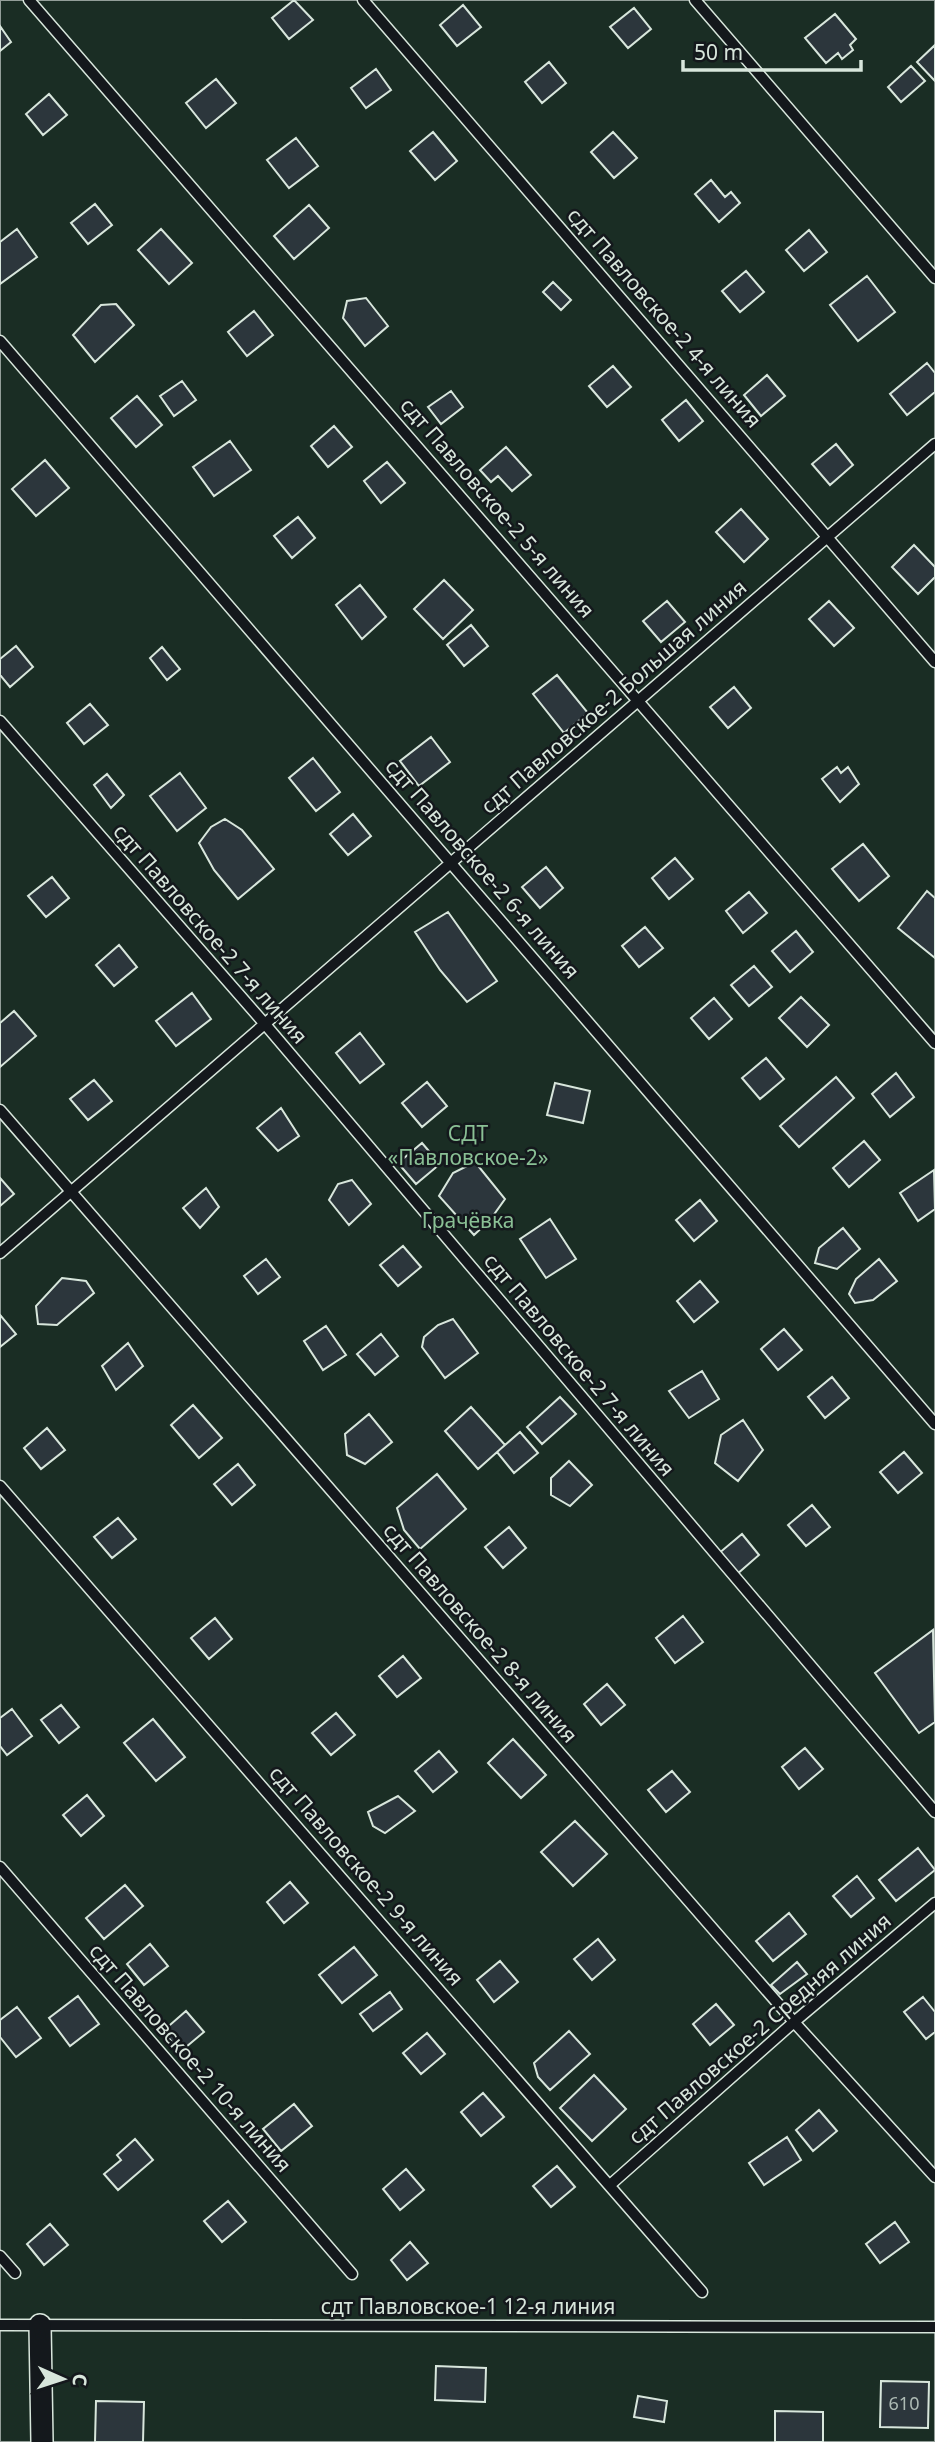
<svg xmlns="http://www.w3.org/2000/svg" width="935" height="2442" viewBox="0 0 935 2442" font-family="'Noto Sans',sans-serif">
	<rect width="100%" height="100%" fill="#14181c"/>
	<path fill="#1a2d24" stroke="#939e99" stroke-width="2" d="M0,0h935v2442h-935z"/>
	<path fill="#2c363c" stroke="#d8e6dc" stroke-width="2" d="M294,0l19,20 -24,19 -17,-21z
		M463,5l18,22 -24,19 -17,-21z
		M634,8l17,21 -23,19 -18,-21z
		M835,14l21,25 -6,6 3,5 -11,9 -4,-6 -12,10 -21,-25z
		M0,26l11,16 -11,9z
		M935,45v36l-18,-19z
		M549,62l17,21 -24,20 -17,-21z
		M911,66l14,15 -24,21 -13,-15z
		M376,69l15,21 -25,18 -15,-20z
		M216,79l20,24 -30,25 -20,-25z
		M49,94l18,21 -24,20 -17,-21z
		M433,132l24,29 -22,19 -25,-29z
		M613,132l24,26 -23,20 -23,-26z
		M296,138l22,28 -29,22 -22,-28z
		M711,180l14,17 6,-5 9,11 -21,19 -24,-28z
		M95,204l17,21 -24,19 -17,-21z
		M309,205l20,23 -35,31 -20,-23z
		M17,229l20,28 -37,27v-42z
		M161,229l31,34 -23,21 -31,-34z
		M809,230l18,22 -23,19 -18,-21z
		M746,271l18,21 -24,20 -18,-21z
		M867,276l28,36 -37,29 -28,-36z
		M553,282l18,18 -10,10 -18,-18z
		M366,298l22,28 -23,20 -22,-28 4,-17z
		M116,304l18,21 -39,37 -22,-27 28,-30z
		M254,311l19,24 -26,21 -19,-24z
		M927,363l8,10v19l-28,23 -17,-21z
		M613,366l18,21 -24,20 -18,-21z
		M767,375l18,21 -24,20 -17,-21z
		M182,381l14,19 -22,16 -14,-20z
		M451,391l12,16 -22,17 -13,-17z
		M137,396l25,29 -26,22 -25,-29z
		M686,400l17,21 -24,20 -17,-21z
		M334,426l18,21 -24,20 -17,-21z
		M230,441l21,29 -37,26 -21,-29z
		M836,444l17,21 -23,20 -18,-21z
		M506,447l25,28 -19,16 -14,-15 -7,6 -11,-12z
		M45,460l24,28 -33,28 -24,-27z
		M387,462l18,21 -24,20 -17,-22z
		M741,509l27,30 -24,23 -28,-30z
		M298,517l17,21 -23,20 -18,-22z
		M914,545l21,22v10l-17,17 -26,-27z
		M444,580l29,30 -30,29 -29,-30z
		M360,585l26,32 -24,22 -26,-34z
		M667,601l18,21 -24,20 -18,-21z
		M829,601l25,27 -20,18 -25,-27z
		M471,625l17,21 -24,20 -17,-21z
		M16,646l17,21 -23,20 -10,-12v-16z
		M162,647l18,22 -13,11 -17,-22z
		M557,675l31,38 -24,20 -31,-39z
		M734,687l17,21 -23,20 -18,-21z
		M90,704l18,21 -24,19 -17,-21z
		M431,737l19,25 -31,24 -19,-25z
		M313,758l27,34 -24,19 -27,-33z
		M837,767l4,6 7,-6 11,17 -19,18 -18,-23z
		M180,773l26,35 -29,23 -27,-35z
		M107,774l17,21 -13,13 -17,-23z
		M353,814l18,22 -23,19 -18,-21z
		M225,819l17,11 32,39 -36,30 -24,-29 -15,-27 12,-16z
		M863,844l26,32 -30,25 -27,-32z
		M675,858l18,21 -24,20 -17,-21z
		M546,867l17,21 -23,20 -18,-21z
		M52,877l17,21 -23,19 -18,-21z
		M927,891l8,7v60l-37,-30z
		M749,892l18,21 -24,20 -17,-22z
		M448,912l49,69 -30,21 -27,-32 -25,-38z
		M645,927l18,21 -24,19 -17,-21z
		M796,931l17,21 -23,20 -18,-21z
		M119,945l18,22 -23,19 -18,-21z
		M754,966l18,21 -23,19 -18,-21z
		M192,993l19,26 -35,27 -20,-25z
		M801,997l28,28 -22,22 -28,-29z
		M714,998l18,21 -23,20 -18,-21z
		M14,1011l22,25 -36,31v-44z
		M360,1033l24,31 -24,19 -24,-30z
		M766,1058l18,21 -24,20 -18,-21z
		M896,1073l18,24 -24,20 -18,-23z
		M836,1077l18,21 -55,49 -19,-21z
		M94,1080l18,21 -24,19 -18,-21z
		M427,1082l20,24 -25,21 -20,-24z
		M555,1083l35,8 -7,32 -36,-8z
		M281,1108l18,28 -21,15 -21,-23z
		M864,1141l16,19 -31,27 -16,-19z
		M422,1143l18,21 -24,20 -18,-21z
		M475,1162l30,37 -15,21 -16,15 -35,-39 14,-23z
		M934,1170l1,39 -17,12 -18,-28z
		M0,1178l14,16 -14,12z
		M352,1180l19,24 -22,21 -20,-25 9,-16z
		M206,1188l13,19 -19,21 -17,-20z
		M700,1200l17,21 -23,20 -18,-21z
		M550,1219l26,40 -30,19 -26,-39z
		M843,1228l17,21 -23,20 -22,-6 4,-15z
		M403,1246l18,21 -23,19 -18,-21z
		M266,1259l14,18 -22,17 -14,-18z
		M879,1259l18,22 -24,19 -18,3 -6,-9 7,-15z
		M62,1278l24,3 8,12 -37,32 -19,-1 -2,-18z
		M700,1281l18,21 -24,20 -17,-21z
		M0,1315l16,19 -16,13z
		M453,1319l25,34 -33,25 -23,-31 2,-10 14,-12z
		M326,1326l20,29 -23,15 -19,-29z
		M784,1329l18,21 -24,20 -17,-21z
		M381,1334l17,22 -23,19 -18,-21z
		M128,1343l15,23 -27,24 -14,-24z
		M702,1371l17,28 -30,19 -20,-27z
		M832,1377l17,21 -24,20 -17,-21z
		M560,1397l16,17 -34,30 -15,-17z
		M193,1405l29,33 -23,20 -28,-33z
		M471,1407l34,38 -27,24 -33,-38z
		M369,1414l23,28 -27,22 -18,-9 -2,-21z
		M743,1420l20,30 -25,31 -23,-18 6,-28z
		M47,1428l18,22 -24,19 -17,-21z
		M520,1432l18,21 -24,20 -17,-21z
		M904,1452l18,21 -24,20 -18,-21z
		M569,1461l23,24 -22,21 -19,-11v-17z
		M238,1464l17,21 -23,20 -18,-21z
		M437,1474l29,35 -46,40 -16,-19 -7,-22z
		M812,1505l18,22 -24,19 -18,-21z
		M118,1518l18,21 -24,19 -18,-21z
		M509,1527l17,21 -23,20 -18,-21z
		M742,1534l17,21 -23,20 -18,-21z
		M683,1616l20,26 -28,21 -19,-25z
		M215,1618l17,21 -23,20 -18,-21z
		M933,1630l2,92 -16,11 -44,-60z
		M403,1656l18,22 -24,19 -18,-21z
		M607,1684l18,21 -24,20 -17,-21z
		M61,1705l18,22 -20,16 -18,-23z
		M12,1709l20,27 -25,19 -7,-9v-28z
		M336,1713l19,22 -24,20 -19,-22z
		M153,1719l32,38 -29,24 -32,-38z
		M513,1739l33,36 -25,23 -33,-35z
		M805,1748l18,21 -24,20 -17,-22z
		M439,1751l18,21 -24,20 -18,-21z
		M672,1771l18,21 -24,20 -18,-22z
		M87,1795l17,21 -23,20 -18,-21z
		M398,1796l17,15 -30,22 -12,-7 -5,-14z
		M575,1821l32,33 -34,32 -32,-34z
		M918,1848l17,22 -39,31 -17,-21z
		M857,1876l17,22 -23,19 -18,-21z
		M290,1882l18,21 -24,20 -17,-21z
		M125,1885l18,21 -39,33 -18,-21z
		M789,1913l17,21 -33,27 -17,-20z
		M598,1939l17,21 -23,20 -18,-21z
		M150,1944l18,22 -24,19 -17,-21z
		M354,1947l23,28 -35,28 -23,-28z
		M500,1961l18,21 -24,20 -17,-22z
		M797,1962l10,12 -27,20 -9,-9z
		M390,1992l12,17 -29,22 -13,-17z
		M78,1996l21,28 -29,22 -21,-28z
		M923,1997l12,15v20l-9,7 -22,-27z
		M716,2004l18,21 -24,20 -17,-21z
		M17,2007l24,31 -25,19 -16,-20v-17z
		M186,2011l18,21 -24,20 -17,-21z
		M569,2031l21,23 -40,36 -12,-13 -4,-14z
		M427,2033l18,21 -24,20 -18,-21z
		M594,2075l32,34 -34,32 -32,-33z
		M483,2093l21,24 -23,19 -20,-24z
		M294,2104l18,22 -31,25 -18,-22z
		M819,2110l18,21 -24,20 -17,-21z
		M787,2137l14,23 -37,25 -15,-22z
		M135,2139l18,21 -35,30 -14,-16 17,-14 -4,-5z
		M557,2166l18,21 -24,20 -18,-21z
		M406,2169l18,21 -24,20 -17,-21z
		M228,2201l18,21 -24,20 -18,-21z
		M895,2222l14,20 -29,21 -14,-19z
		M50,2224l18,21 -24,20 -17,-21z
		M410,2242l18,21 -21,17 -16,-20z
		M436,2366l50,2 -1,34 -50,-2z
		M881,2381l48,1 -1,46 -48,-1z
		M638,2396l29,5 -3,21 -30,-5z
		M96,2401l48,1 -1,40h-48z
		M775,2411l48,1v30h-48z"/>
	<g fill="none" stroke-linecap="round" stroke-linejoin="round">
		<g stroke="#d8e6dc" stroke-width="13">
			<path id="service" d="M29,0l906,1043
				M363,0l572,662
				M695,0l240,278
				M0,341l935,1083
				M0,721l264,302 671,789
				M0,1110l794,912 141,155
				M0,1253l935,-809
				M0,1486l702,806
				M0,1867l352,407
				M610,2185l184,-163 141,-119
				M0,2256l15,17
				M0,2325l935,2"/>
		</g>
		<g stroke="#d8e6dc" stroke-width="24">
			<path id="minor" d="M40,2325l2,117"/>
		</g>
		<use href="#service" stroke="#14181c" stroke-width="10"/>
		<use href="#minor" stroke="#14181c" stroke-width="21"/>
	</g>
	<g text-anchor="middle" stroke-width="5" stroke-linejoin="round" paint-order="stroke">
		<g font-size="18" fill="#adbab4">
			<text x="904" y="2410">610</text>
		</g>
		<g font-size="21" fill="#d8e6dc" stroke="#14181c">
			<text transform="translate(664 318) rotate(49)" y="7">сдт Павловское-2 4-я линия</text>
			<text transform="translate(497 508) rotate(49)" y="7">сдт Павловское-2 5-я линия</text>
			<text transform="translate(614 697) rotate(-41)" y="7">сдт Павловское-2 Большая линия</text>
			<text transform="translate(482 869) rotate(49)" y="7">сдт Павловское-2 6-я линия</text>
			<text transform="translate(210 934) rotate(49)" y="7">сдт Павловское-2 7-я линия</text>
			<text transform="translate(579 1365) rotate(50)" y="7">сдт Павловское-2 7-я линия</text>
			<text transform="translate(480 1633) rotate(49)" y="7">сдт Павловское-2 8-я линия</text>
			<text transform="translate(366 1876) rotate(49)" y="7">сдт Павловское-2 9-я линия</text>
			<text transform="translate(760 2029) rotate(-41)" y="7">сдт Павловское-2 Средняя линия</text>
			<text transform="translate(190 2058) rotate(49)" y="7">сдт Павловское-2 10-я линия</text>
			<text x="468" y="2314">сдт Павловское-1 12-я линия</text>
		</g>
		<g font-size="21" fill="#8ac095" stroke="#14181c">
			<text x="468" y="1141">СДТ<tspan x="468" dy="24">«Павловское-2»</tspan></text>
			<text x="468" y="1228">Грачёвка</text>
		</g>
	</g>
	<g transform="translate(63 2379) rotate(93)" stroke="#14181c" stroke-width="5" paint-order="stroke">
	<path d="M0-5L12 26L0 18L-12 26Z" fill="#d8e6dc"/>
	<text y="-10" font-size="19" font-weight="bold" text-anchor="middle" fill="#d8e6dc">С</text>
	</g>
	<path d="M683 60v10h178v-10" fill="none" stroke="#d8e6dc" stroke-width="3.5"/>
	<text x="694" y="60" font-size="21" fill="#d8e6dc" stroke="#14181c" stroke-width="5" paint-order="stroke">50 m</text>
</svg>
